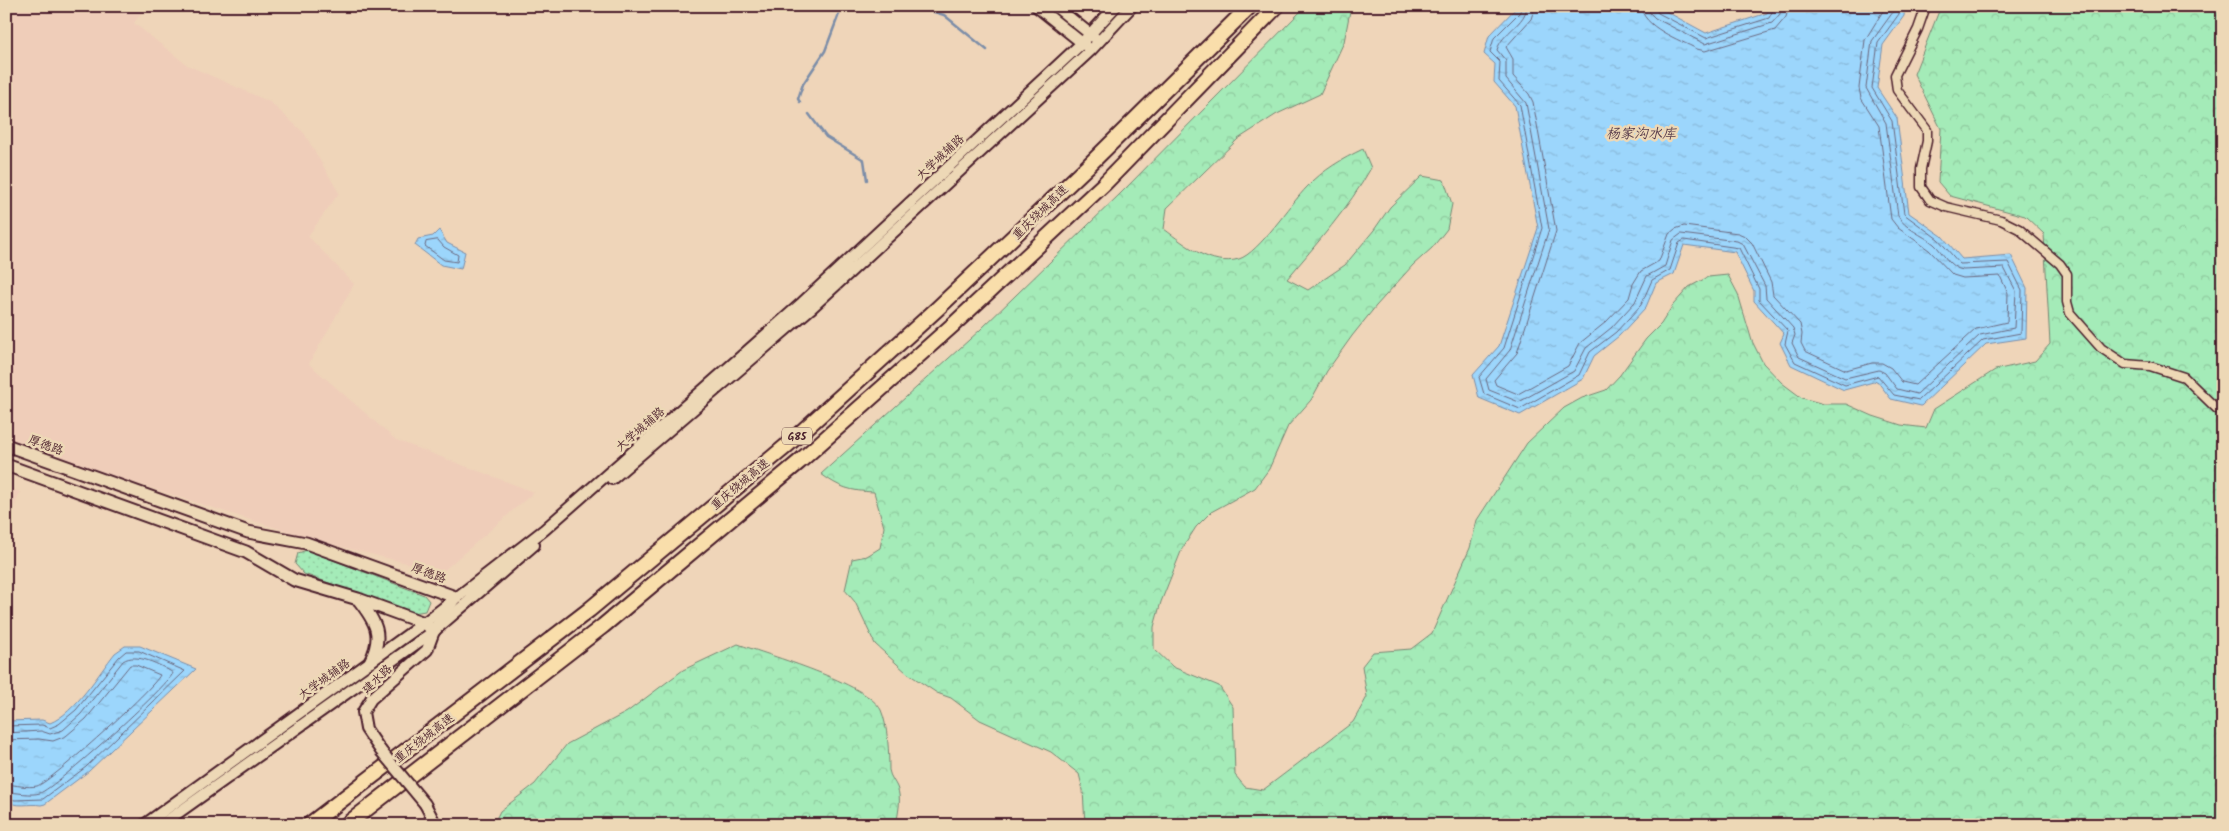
<svg xmlns="http://www.w3.org/2000/svg" width="2229" height="831" viewBox="0 0 2229 831" font-family="Kalam,'LXGW WenKai TC',sans-serif">
	<defs>
		<pattern id="grass-dots" width="8" height="8" patternUnits="userSpaceOnUse" patternTransform="scale(1.25)"><rect width="8" height="8" fill="#a4ebb8"/><path d="M2 2h.1M6 6h.1" fill="none" stroke="#8fc99e" stroke-width="1.8" stroke-linecap="round"/></pattern>
		<pattern id="forest-crowns" width="20" height="18" patternUnits="userSpaceOnUse" patternTransform="scale(1.25)"><rect width="20" height="18" fill="#a4ebb8"/><path d="M2 6a3 3 0 1 1 6 0M12 15a3 3 0 1 1 6 0" fill="none" stroke="#8fc99e"/></pattern>
		<pattern id="water-ripples" width="26" height="14" patternUnits="userSpaceOnUse" patternTransform="scale(1.25)"><rect width="26" height="14" fill="#9cd6fc"/><path d="M2 4q2-2 4 0t4 0M15 11q2-2 4 0t4 0" fill="none" stroke="#88b7d8"/></pattern>
	</defs>
	<rect width="100%" height="100%" fill="#efd5b9"/>
	<filter id="ink" filterUnits="userSpaceOnUse"><feTurbulence type="fractalNoise" baseFrequency=".02" numOctaves="2"/><feDisplacementMap in="SourceGraphic" scale="10" xChannelSelector="R" yChannelSelector="G"/><feConvolveMatrix kernelMatrix="1 2 1 2 8 2 1 2 1" color-interpolation-filters="sRGB"/></filter>
	<g filter="url(#ink)">
		<path fill="#efcdb9" d="M6,6h140l-12,17 53,42 83,37 34,31 35,60 -31,43 46,48 -45,80 87,76 138,52 -92,80 -128,-32 -308,-98z
			M6,487l14,5 -14,36z"/>
		<path fill="url(#grass-dots)" stroke="#778572" d="M307,550l117,45 5,6 -4,10 -12,2 -109,-39 -9,-10 3,-11z"/>
		<path fill="url(#forest-crowns)" stroke="#778572" d="M1306,6h45l-7,36 -24,52 -43,20 -39,25 -71,69 -3,21c22,16 47,38 75,30 20,-6 52,-56 68,-72 16,-17 35,-28 56,-38l8,19c-23,41 -54,75 -84,111l21,11 37,-25 29,-35 16,-23 32,-31 22,4 8,24 -5,25 -15,19 -19,17 -37,41 -24,30 -25,35 -16,29 -23,26 -19,43 -14,19 -44,24 -15,15 -14,22 -21,53 -7,25v22l19,18 46,19 14,21 2,68 10,12 18,3 90,-68 14,-25 -5,-31 11,-14 38,-3 21,-16 38,-85 7,-28 50,-77 37,-35 18,-10 24,-8 14,-15 26,-36 15,-15 12,-19 16,-18 19,-10 20,-2 10,19 14,47 11,22 19,20 20,15 22,6h22l27,12 28,9 25,3 8,-19 61,-39 40,-9 15,-17 -6,-110 -19,-18 -75,-20 -12,-14 3,-53 -27,-55 27,-68h282v819h-1138l-2,-35 -4,-16 -28,-22 -71,-32 -29,-22 -14,-5 -30,-20 -32,-29 -20,-42 -10,-12 7,-31 15,-3 13,-8 4,-21 -10,-35c-24,-1 -34,-4 -53,-18l159,-144 141,-137z
			M738,644c30,11 129,39 143,66 7,16 8,44 8,60 1,7 6,12 8,17 5,11 1,27 -1,38h-403l7,-14 35,-27 32,-40 60,-32 56,-42z"/>
		<path fill="url(#water-ripples)" stroke="#7b8da8" d="M1518,6h138l50,27 61,-20 4,-7h134l-1,10 -21,29 -6,43 20,30 12,95 33,23 20,23 49,-4 16,33 -1,50 -40,6 -65,62 -30,-7 -14,-18 -33,9 -53,-25 -11,-22 4,-9 -30,-33v-10l-19,-39 -51,-7 -10,29 -18,9 -10,24 -27,29 -25,20 -11,23 -63,36 -41,-17 -6,-23 26,-29 39,-118 -23,-122 -21,-24 1,-18 -11,-10 5,-18z
			M439,230l8,13 18,9 -4,17 -20,-4 -26,-20 3,-6 15,-3z
			M125,646h15l56,23 -107,102 -44,33 -4,1c-12,-2 -24,3 -35,-4v-80l36,-1 8,3c25,-10 49,-50 65,-70z"/>
		<g fill="none" stroke-linecap="round" stroke-linejoin="round">
			<path stroke="#6b687f" stroke-width="1" d="M1521,6l-1,6 -26,26 -4,14 10,10 -1,19 21,24 22,123 -38,120 -25,29 5,17 36,15 59,-34 11,-23 26,-20 25,-27 11,-25 18,-10 9,-27 5,-3 55,8 20,41v11l29,31 -3,13 10,18 50,23 33,-9 16,19 25,5 64,-60 38,-7 1,-43 -14,-28 -48,2 -22,-25 -34,-25 -12,-93 -20,-33 6,-45 21,-29 1,-8
				M1527,6c-1,18 -25,26 -30,44l9,11v18l20,24 23,126 -39,121 -24,29 3,11 30,12 55,-31 12,-23 25,-20 24,-26 12,-26 18,-10 8,-26 8,-6 56,7 6,3 22,42 1,12 27,30 2,7 -3,8 7,14 46,21 34,-8 6,3 12,16 20,5 63,-59 34,-7 2,-37 -12,-23 -41,2c-14,-2 -20,-18 -29,-26 -11,-9 -29,-15 -36,-28l-12,-93 -20,-35 6,-47 21,-29 1,-6
				M1535,6l-4,13 -25,28 7,12v17l16,18 4,8 23,129 -39,122 -23,27 2,5 22,9 50,-28 12,-23 26,-21 23,-24 4,-14 8,-13 18,-10 10,-27 6,-5 9,-3 54,7 7,3 7,7 19,39 2,13 27,29 2,10 -1,9 4,8 41,19 26,-7h10l9,5 11,14 13,3 61,-56 31,-7 1,-29 -8,-17 -37,2 -10,-3 -24,-25 -31,-22 -7,-9 -12,-93 -18,-28 -2,-10 6,-48 21,-34
				M1641,6c1,21 39,34 56,43l8,2 70,-21 11,-13 3,-11
				M1649,6l1,7 5,5 50,26 67,-21 8,-9 1,-8
				M1655,6l3,7 48,25 63,-20 6,-12
				M438,240l6,7 14,8 -1,7 -13,-2 -19,-14 1,-4z
				M6,726l36,-1 8,3 9,-4 17,-14 43,-53 7,-6h13l46,20 -99,96 -43,32 -28,1 -9,-2
				M6,733l35,-2 9,3 13,-4 18,-16 42,-53c13,-9 38,4 50,12 -4,12 -118,115 -133,120 -10,3 -23,-1 -34,-1
				M6,740l33,-1 14,2 13,-5 20,-17 44,-54h6l24,10c-5,12 -109,107 -123,111 -10,2 -21,-1 -31,-2"/>
			<path stroke="#7b8da8" stroke-width="2.5" d="M915,6l29,9 43,35
				M800,102l-2,-3 5,-15 22,-33 17,-45
				M809,114l17,23 38,23 3,20
				M389,825l16,-3 9,3"/>
			<g stroke="#4a1f2b" stroke-width="11">
				<path id="minor" d="M1926,6l-8,23 -23,46 2,15 30,40v11l-6,28v18l9,13 16,7 55,13 18,9 41,35 7,10v28l3,11 31,35 24,16 25,2 34,11 33,32h6"/>
			</g>
			<g stroke="#4a1f2b" stroke-width="14">
				<path id="tertiary" d="M1036,6l50,40
					M1055,6l40,32
					M612,479l198,-170 281,-259 41,-44
					M381,751l-15,-22 -3,-17 8,-13 56,-49 7,-19
					M425,804l11,21
					M144,825l280,-202 120,-93 258,-227 280,-260 34,-37
					M161,825l273,-194 100,-86"/>
			</g>
			<g stroke="#4a1f2b" stroke-width="15">
				<path id="secondary" d="M6,445l242,87 58,11 149,54 -21,34 -10,-8 -66,-24 -64,-19 -48,-28 -240,-87
					M358,599c18,23 26,36 12,63"/>
			</g>
			<g stroke="#4a1f2b" stroke-width="18">
				<path id="motorway" d="M309,825l280,-215 196,-163 152,-138 151,-143 162,-160
					M346,825l257,-199 196,-164 155,-138 150,-140 173,-178"/>
			</g>
			<use href="#minor" stroke="#edd8b6" stroke-width="8"/>
			<use href="#tertiary" stroke="#edd8b6" stroke-width="10"/>
			<use href="#secondary" stroke="#edd8b6" stroke-width="11"/>
			<use href="#motorway" stroke="#f9deab" stroke-width="14"/>
			<g stroke="#4a1f2b" stroke-width="14" stroke-linecap="butt">
				<path id="tertiary-bridge" d="M381,751l44,53"/>
			</g>
			<use href="#tertiary-bridge" stroke="#edd8b6" stroke-width="10"/>
		</g>
	</g>
	<g text-anchor="middle" stroke-width="5" stroke-linejoin="round" paint-order="stroke">
		<rect fill="#edd8b6" stroke="#7b5655" stroke-width="1" x="782" y="427.5" width="30" height="17" rx="4"/>
		<g font-size="11" font-weight="bold" fill="#4a1f2b">
			<text x="797" y="440">G85</text>
		</g>
		<g font-size="12" fill="#4a1f2b" stroke="#edd8b6">
			<text transform="translate(940 157) rotate(-43)" y="4">大学城辅路</text>
			<text transform="translate(1040 212) rotate(-44)" y="4">重庆绕城高速</text>
			<text transform="translate(640 429) rotate(-41)" y="4">大学城辅路</text>
			<text transform="translate(46 445) rotate(20)" y="4">厚德路</text>
			<text transform="translate(740 484) rotate(-40)" y="4">重庆绕城高速</text>
			<text transform="translate(429 573) rotate(20)" y="4">厚德路</text>
			<text transform="translate(324 679) rotate(-36)" y="4">大学城辅路</text>
			<text transform="translate(377 679) rotate(-44)" y="4">建水路</text>
			<text transform="translate(424 738) rotate(-38)" y="4">重庆绕城高速</text>
		</g>
		<g font-size="14" font-style="italic" fill="#563a4a" stroke="#edd8b6">
			<text x="1641" y="138">杨家沟水库</text>
		</g>
	</g>
	<rect width="2229" height="831" fill="none" stroke="#edd8b6" stroke-width="25"/>
	<rect x="12" y="12" width="2204" height="806" fill="none" stroke="#4a1f2b" stroke-width="2" filter="url(#ink)"/>
</svg>
